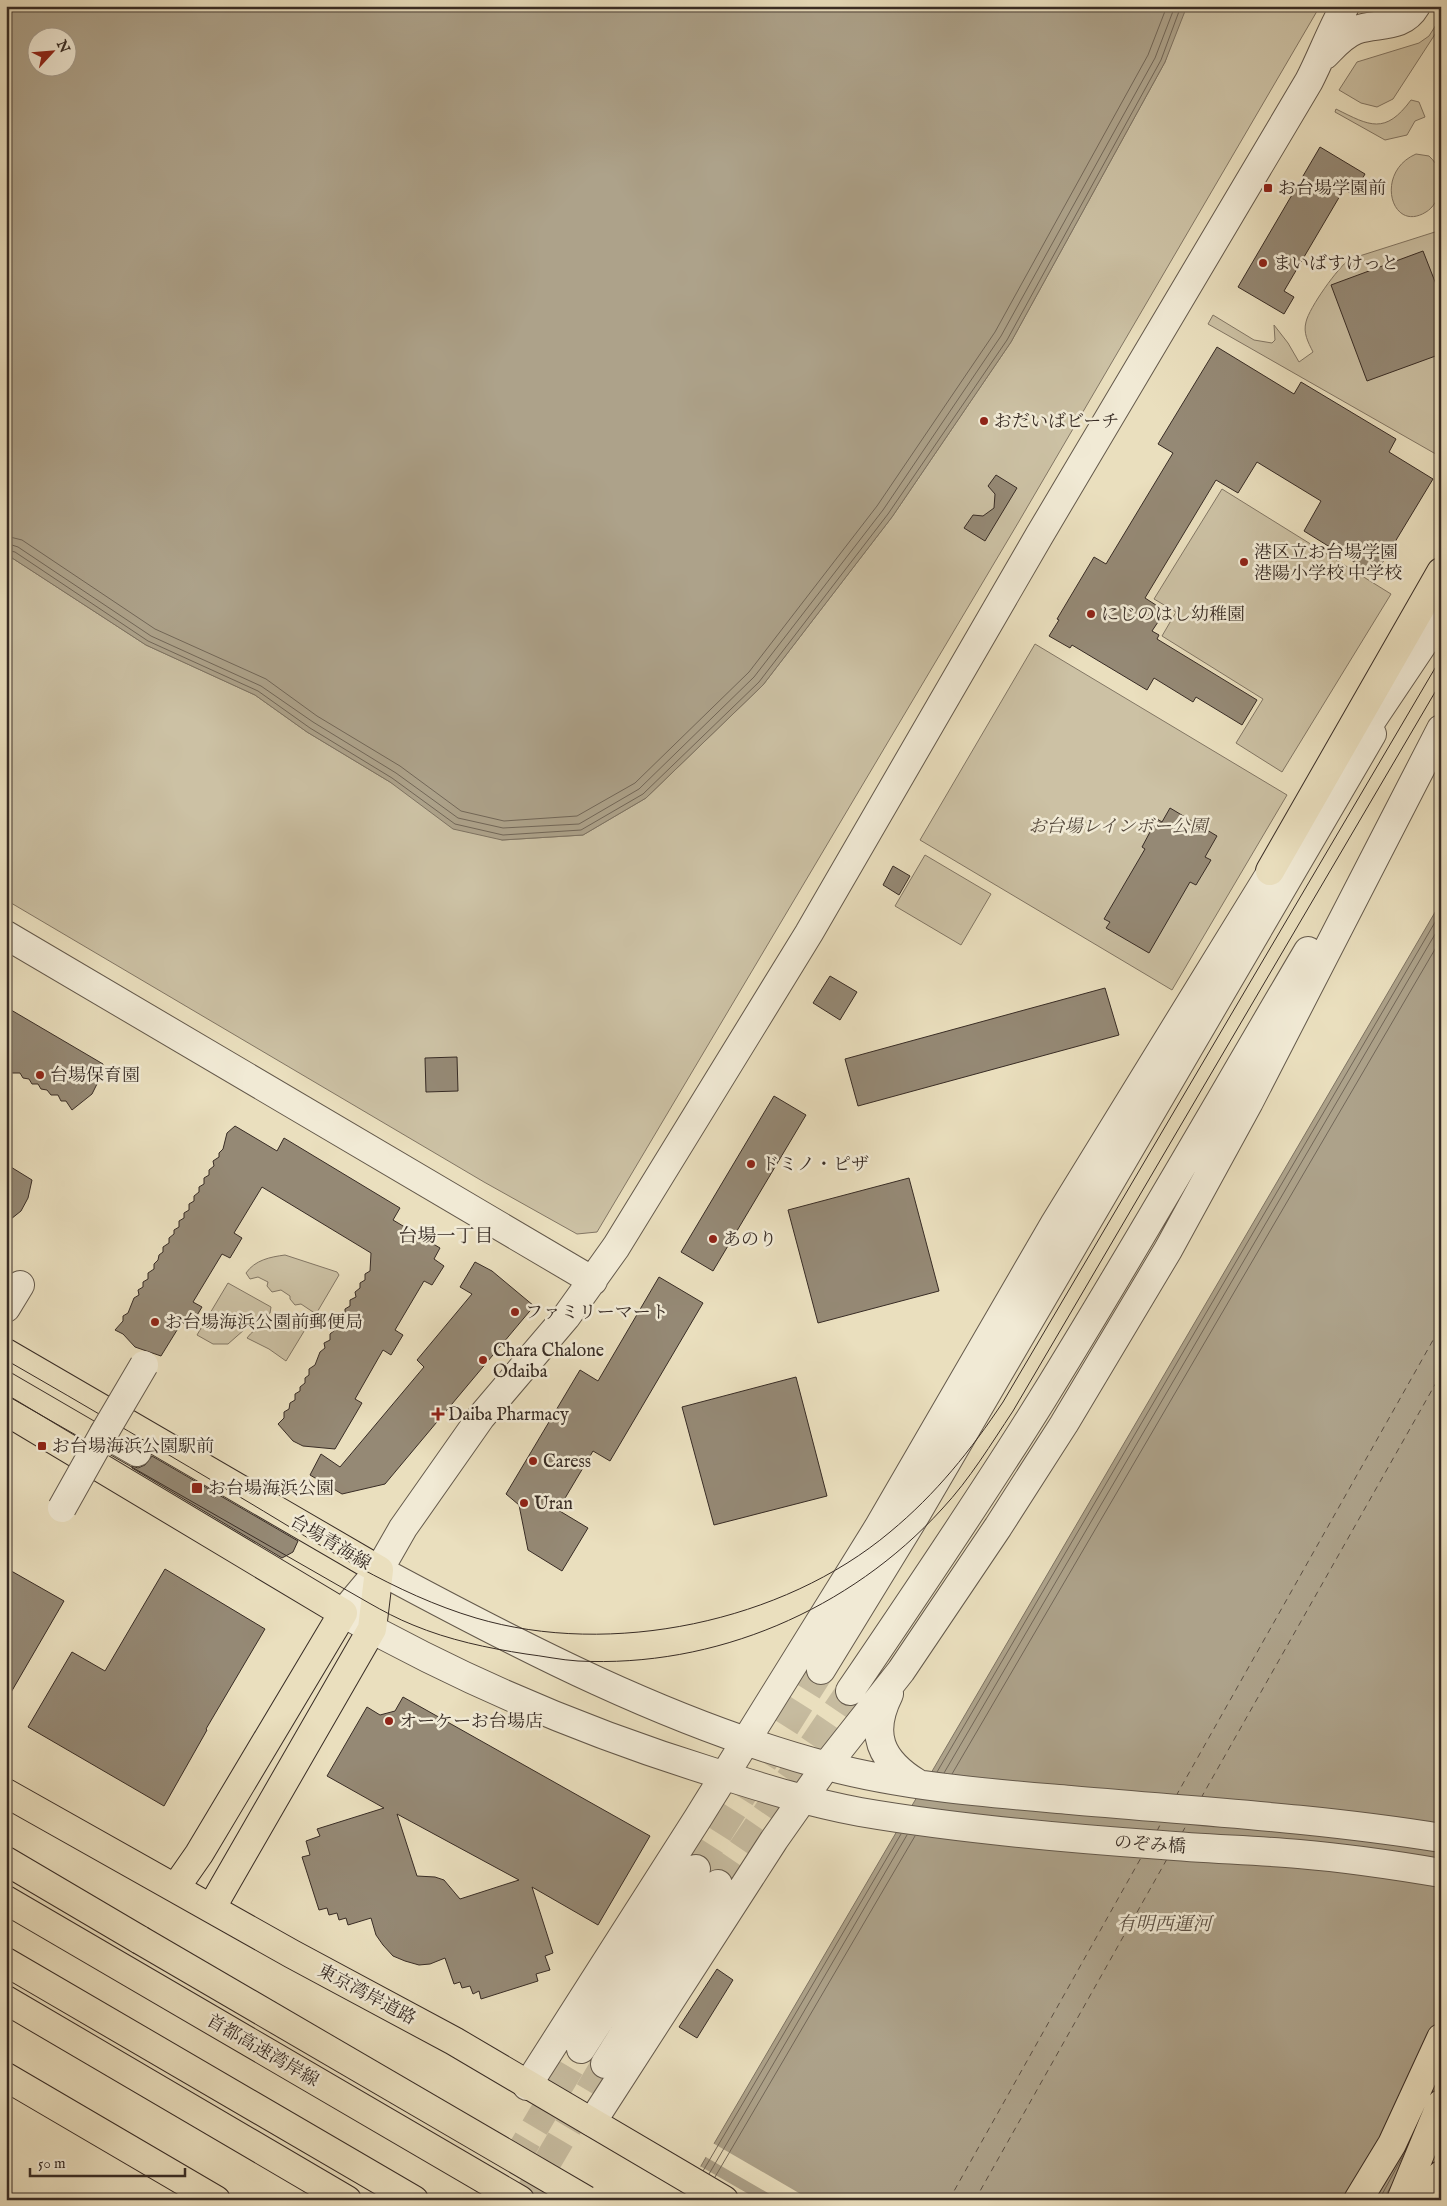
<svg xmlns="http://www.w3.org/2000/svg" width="1447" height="2206" viewBox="0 0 1447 2206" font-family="'IM FELL English','Noto Serif JP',serif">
	<rect width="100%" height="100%" fill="#eadfbe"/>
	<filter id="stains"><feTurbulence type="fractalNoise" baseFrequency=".004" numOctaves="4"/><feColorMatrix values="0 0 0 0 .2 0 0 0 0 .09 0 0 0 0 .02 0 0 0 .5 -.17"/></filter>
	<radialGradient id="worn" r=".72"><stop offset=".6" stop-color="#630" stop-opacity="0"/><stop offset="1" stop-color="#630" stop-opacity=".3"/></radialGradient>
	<path fill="#ccc1a4" stroke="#827664" d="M1184,6h136l-302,517 -421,709 -20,2 -93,-52 -478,-282v-346l140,91 109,50 52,37 83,50 112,58 81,-5 63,-37 117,-113 129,-168 119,-175 154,-280z
		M1441,17v8l-48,74 -16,8 -16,-4 -22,-13 18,-28 62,-19 10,-7z
		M1411,100l8,2 6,15 -10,4 -8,14 -22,5 -50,-28 1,-3c34,17 49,26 75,-9z
		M1416,154l13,2c10,9 15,22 11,35 -2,8 -7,17 -14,21 -35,22 -52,-40 -10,-58z
		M1438,231l3,1v225l-233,-133 5,-9 41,25 18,3 3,-3 -1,-15 14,18 11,19 14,-10c-5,-10 -10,-19 -7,-30 3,-14 32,-55 44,-63z
		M1222,489l169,105 -109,178 -46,-29 27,-44 -101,-63 14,-24 -22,-13z
		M1035,644l252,151 -115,195 -252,-150z
		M925,855l66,39 -30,51 -66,-39z
		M285,1255l52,17 2,3 -23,39 -15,-10 -6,1 -5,-6v-3l-9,-6 -9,2 -5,-6 1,-4 -10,-5 -8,2 -4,-6c9,-13 24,-16 39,-18z
		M228,1283l43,24 -1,6 -17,9 -25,22h-15l-16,-9z
		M281,1320l16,3 9,5 -20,33 -17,-12 -22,-11c9,-12 20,-15 34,-18z"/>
	<path fill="#ada28a" stroke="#7e7362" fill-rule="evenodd" d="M6,6h1181l-22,56 -154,280 -119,175 -129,168 -117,113 -63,37 -81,5 -49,-11 -63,-47 -83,-50 -52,-37 -109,-50 -140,-91zM38,38h30v30h-30z
		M1441,902v1198l-58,100h-702z"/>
	<path fill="#eadfbe" d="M711,2142l100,58h-31l-76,-44z
		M698,2165l61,35h-60l-16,-10z"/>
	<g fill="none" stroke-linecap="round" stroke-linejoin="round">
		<path stroke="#726758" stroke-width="1" d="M6,536l16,4 133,89 111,50 51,37 83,50 61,45 43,10 73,-5 58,-33 114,-111 128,-166 118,-174 153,-277 19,-49
			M6,543l12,4 133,89 110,50 52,36 83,51 62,45 45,10 76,-4 60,-35 115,-112 129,-167 118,-174 154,-278 20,-52
			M6,550l9,2 133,89 110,50 52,37 82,50 63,46 48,11 78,-5 62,-36 116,-112 129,-168 119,-174 154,-280 20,-54
			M937,1772l504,-860
			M944,1773l497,-849
			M952,1774l489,-835
			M703,2171l198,-337
			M709,2174l198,-339
			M715,2177l200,-341
			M1379,2200l25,-46"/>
		<path stroke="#5b4f43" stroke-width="1" stroke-dasharray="6 5" stroke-linecap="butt" d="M1176,1796l265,-470
			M1201,1798l240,-424
			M1157,1831l5,-10
			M1182,1833l5,-9
			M949,2200l193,-344
			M975,2200l192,-341"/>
	</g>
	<path fill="#958975" stroke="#382c25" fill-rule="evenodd" d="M1320,147l45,27 -12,21 -9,-6 -60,102 10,6 -10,17 -46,-27z
		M1423,251l18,46v57l-74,27 -36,-96z
		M1217,347l77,47 7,-12 95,57 -7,13 44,27 -58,96 -71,-44 17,-30 -64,-39 -19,31 -22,-13 -71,118 14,9 -5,8 6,4 -8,12 7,4 -2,4 100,61 -15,25 -46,-28 -3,5 -39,-24 -7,12 -75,-45 -2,3 -21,-12 10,-16 -2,-1 37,-62 12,7 67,-111 -15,-9z
		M996,475l21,13 -32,53 -21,-13 9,-13 10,1 11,-8 1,-14 -7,-8z
		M1170,808l47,28 -12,21 6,3 -15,25 -6,-3 -41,71 -43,-25 4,-6 -6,-3 41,-70 -3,-2 15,-28 5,3z
		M893,866l17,10 -11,19 -16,-10z
		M830,976l27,16 -17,28 -27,-17z
		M1105,988l14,47 -261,71 -13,-47z
		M6,1007l97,57 -5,18 -6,12 -20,16 -6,-9h-5l-3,-6h-7l-4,-5 -6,-1 -3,-5h-6l-3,-5 -6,-1 -3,-5h-8l-3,-6h-3z
		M457,1057l1,34 -32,1 -1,-34z
		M774,1096l32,19 -93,156 -32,-19z
		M235,1126l42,25 7,-13 116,70 -7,12 47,28 -6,11 10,7 -12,19 -8,-4 -29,49 8,5 -12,20 -8,-5 -28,49 7,4 -27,46 -32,-3 -10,-5 -15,-17 6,-6v-6l5,-3 1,-6 5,-3v-6l5,-3v-4l5,-4v-5l4,-3v-6l6,-4 5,-13 5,-4 -1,-5 6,-3v-6l5,-4v-4l5,-2v-7l5,-3v-5l5,-3v-6l6,-3 -1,-5 5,-4v-5l5,-3v-6l5,-3 1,-18 -109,-66 -28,46 8,5 -12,20 -8,-4 -29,48 9,5 -12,20 -8,-5 -21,34 -26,-9 -12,-13 -8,-4 8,-9v-5l5,-3 6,-15 5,-3 -1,-5 5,-3v-5l5,-3v-6l6,-4v-5l4,-4 1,-5 4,-3v-5l6,-4v-5l5,-4v-4l5,-3v-6l5,-3v-5l5,-3v-6l5,-3v-5l5,-4v-5l5,-3v-6l5,-3v-5l5,-4 -1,-5 6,-4v-4l4,-4 4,-16z
		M6,1164l26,16 -4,18 -7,13 -15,12z
		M909,1178l30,113 -121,32 -30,-113z
		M475,1262l17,9 42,35 -149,178 -43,10 -32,-19 11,-21 19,13 84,-100 -7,-7 55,-66 -12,-7z
		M659,1277l44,26 -93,158 -17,-10 -35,59 30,18 -26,43 -34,-21 -9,-45 -13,-11 74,-124 18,11z
		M796,1377l31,119 -113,29 -32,-118z
		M152,1456l146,85 -5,11 -11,6 -150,-90v-2l6,2 7,-3z
		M6,1568l58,33 -58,100z
		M165,1569l100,60 -59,100 1,1 -43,76 -136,-79 44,-75 33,19z
		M403,1697l247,139 -52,89 -66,-38 21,66 -8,3 5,14 -14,4 2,7 -57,18 -2,-8 -6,3 -3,-8 -8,2 -2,-6 -6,2 -9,-26 -15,6 -11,1 -14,-4 -12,-5 -10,-11 -7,-10 -5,-17 -23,7 -2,-7 -7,2 -2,-7 -8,2 -2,-7 -8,2 -17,-53 8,-2 -4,-14 14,-5 -3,-7 67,-21 -57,-32 40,-69 13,8 15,-4zM397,1814l122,66 -59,19 -16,-19 -9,-3 -18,-1z
		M717,1969l16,11 -36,58 -18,-11z"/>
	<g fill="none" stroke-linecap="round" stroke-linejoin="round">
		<path stroke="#c6bb9f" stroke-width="28" stroke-dasharray="28 14" stroke-linecap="butt" d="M696,1869l125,-199
			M718,1884l132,-193
			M492,2200l89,-151
			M525,2200l80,-136"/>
		<g stroke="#64594b" stroke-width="30">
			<path id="minor" d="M1345,6c-14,24 -23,50 -36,75l-270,455 -230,397 -193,314 -50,70 -85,100 -78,111 -24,42 -36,43c118,67 243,120 373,160 47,15 95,30 144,39 99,17 201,26 302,33 45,4 91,5 137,9 47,4 95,11 142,19
				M1325,55c9,-9 18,-20 31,-25 21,-8 46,0 60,-24
				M1354,747l87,-130
				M6,935l587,346
				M6,1308l14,-23
				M104,1433l33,19
				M379,1570c141,76 293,155 448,196 79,21 162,27 243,34 124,11 248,18 371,38
				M821,1670l90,-147 461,-789
				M850,1691c66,-97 131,-193 193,-293 91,-147 177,-298 265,-447
				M889,1694c-20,40 -9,66 28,89
				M581,2049l115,-180
				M605,2064l113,-180
				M527,2086l171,-268 180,-290 177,-305 229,-372
				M592,2122l182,-282 52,-74 75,-95 97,-144 66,-103 104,-174 81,-148 192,-373"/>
		</g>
		<g stroke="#382c25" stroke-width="30">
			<path id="major" d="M6,1353l373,217 -7,59 -160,278
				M6,1411l337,202 -144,241 -23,33"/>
		</g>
		<g stroke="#382c25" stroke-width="30">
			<path id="highway" d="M1270,871l171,-299
				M6,1793l286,161 162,87 270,159
				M6,1861l134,79
				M6,1900l514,300
				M6,1962l408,238
				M6,2000l341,200
				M6,2077l210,123
				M1358,2200l34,-56 49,-106
				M1401,2200l40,-96
				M1430,2200l11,-25"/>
		</g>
		<use href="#minor" stroke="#f1ead5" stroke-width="28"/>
		<use href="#major" stroke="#eadfbe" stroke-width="28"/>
		<use href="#highway" stroke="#eadfbe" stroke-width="28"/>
		<path stroke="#382c25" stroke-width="1" d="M6,1360c82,47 163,95 244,143 72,43 145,91 226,115 135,40 307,4 414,-86 46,-38 81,-82 113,-130l438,-744
			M6,1395l363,208c14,8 29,16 44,22 36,15 74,23 113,29 17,2 35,6 52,7 137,7 272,-51 364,-152 28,-30 49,-65 71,-98l428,-729"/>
		<g stroke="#64594b" stroke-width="30" stroke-linecap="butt">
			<path id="minor-bridge" d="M62,1508l42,-75 40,-68"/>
		</g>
		<g stroke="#382c25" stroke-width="30" stroke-linecap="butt">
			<path id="highway-bridge" d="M140,1940l446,260"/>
		</g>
		<use href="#minor-bridge" stroke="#f1ead5" stroke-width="28"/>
		<use href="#highway-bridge" stroke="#eadfbe" stroke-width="28"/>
	</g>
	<g fill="#8f2418" stroke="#f1ead5" stroke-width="2">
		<rect x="1263" y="183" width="10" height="10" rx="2.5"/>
		<circle cx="1263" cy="263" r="5"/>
		<circle cx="984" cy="421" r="5"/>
		<circle cx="1244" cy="562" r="5"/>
		<circle cx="1091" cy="614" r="5"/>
		<circle cx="40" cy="1075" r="5"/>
		<circle cx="751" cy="1164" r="5"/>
		<circle cx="713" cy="1239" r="5"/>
		<circle cx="515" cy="1312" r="5"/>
		<circle cx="155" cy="1322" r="5"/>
		<circle cx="483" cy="1360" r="5"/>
		<path d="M435.5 1406.5h5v5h5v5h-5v5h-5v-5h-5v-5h5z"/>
		<rect x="37" y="1441" width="10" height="10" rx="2.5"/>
		<circle cx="533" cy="1461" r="5"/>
		<rect x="191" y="1482" width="12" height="12" rx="2.5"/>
		<circle cx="524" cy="1503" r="5"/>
		<circle cx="389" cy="1721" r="5"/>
	</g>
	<g text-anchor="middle" stroke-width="5" stroke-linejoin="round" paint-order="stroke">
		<g font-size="18" fill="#382c25" stroke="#f1ead5" text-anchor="start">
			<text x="1278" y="194">お台場学園前</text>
			<text x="1273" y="269">まいばすけっと</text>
			<text x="994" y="427">おだいばビーチ</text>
			<text x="1254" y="558">港区立お台場学園<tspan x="1254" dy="21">港陽小学校 中学校</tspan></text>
			<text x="1101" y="620">にじのはし幼稚園</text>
			<text x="50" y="1081">台場保育園</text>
			<text x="761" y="1170">ドミノ・ピザ</text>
			<text x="723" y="1245">あのり</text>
			<text x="525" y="1318">ファミリーマート</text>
			<text x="165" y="1328">お台場海浜公園前郵便局</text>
			<text x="493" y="1356">Chara Chalone<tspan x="493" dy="21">Odaiba</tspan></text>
			<text x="448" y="1420">Daiba Pharmacy</text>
			<text x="52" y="1452">お台場海浜公園駅前</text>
			<text x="543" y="1467">Caress</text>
			<text x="208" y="1494">お台場海浜公園</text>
			<text x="534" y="1509">Uran</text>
			<text x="399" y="1727">オーケーお台場店</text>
		</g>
		<g font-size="18" font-style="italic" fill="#564a3e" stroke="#f1ead5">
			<text x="1118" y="832">お台場レインボー公園</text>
		</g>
		<g font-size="18" fill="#382c25" stroke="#f1ead5">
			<text transform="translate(331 1542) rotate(31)" y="6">台場青海線</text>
			<text transform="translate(1150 1844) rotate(4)" y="6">のぞみ橋</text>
			<text transform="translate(367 1994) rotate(28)" y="6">東京湾岸道路</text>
			<text transform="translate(263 2050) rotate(30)" y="6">首都高速湾岸線</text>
		</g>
		<g font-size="19" fill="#382c25" stroke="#f1ead5">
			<text x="446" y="1242">台場一丁目</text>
		</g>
		<g font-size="19" font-style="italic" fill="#5b4f43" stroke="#f1ead5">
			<text x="1164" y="1930">有明西運河</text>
		</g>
	</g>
	<rect width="1447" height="2206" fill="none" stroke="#eadfbe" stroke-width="25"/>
	<rect x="8" y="8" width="1432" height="2191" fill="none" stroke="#382c25" stroke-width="2.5"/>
	<rect x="12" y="12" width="1422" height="2181" fill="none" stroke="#382c25"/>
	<g transform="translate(52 52) rotate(64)"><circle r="24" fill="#f1ead5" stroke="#a79e8f"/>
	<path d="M0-4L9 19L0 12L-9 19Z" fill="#8f2418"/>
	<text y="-8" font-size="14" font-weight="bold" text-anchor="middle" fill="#382c25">N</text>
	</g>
	<path d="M30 2168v8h155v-8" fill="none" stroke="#382c25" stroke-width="2.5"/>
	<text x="38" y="2168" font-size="15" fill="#382c25" stroke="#f1ead5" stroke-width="4" paint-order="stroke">50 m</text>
	<rect width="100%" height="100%" filter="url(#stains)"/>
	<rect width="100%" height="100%" fill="url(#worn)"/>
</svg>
